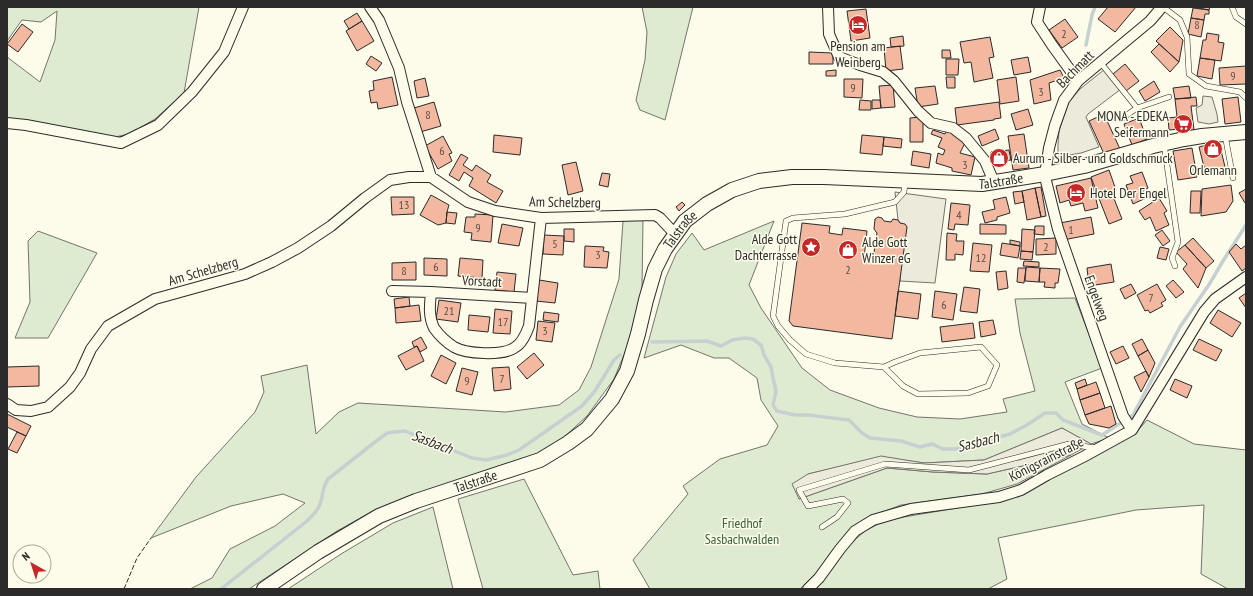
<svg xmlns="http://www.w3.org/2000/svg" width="1253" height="596" viewBox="0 0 1253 596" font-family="'PT Sans Narrow',sans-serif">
	<rect width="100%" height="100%" fill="#fdfbea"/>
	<path fill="#deebd1" stroke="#74746e" d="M7,7h192l-15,86 -29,26 -26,15 -19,4 -103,-19v-62l33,25 15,-42 2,-29 -16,11 -19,-2 -15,21z
		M642,7h51l-28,113 -25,-10 -4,-10 9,-40 2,-28z
		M643,219l-1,70 -12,51 -16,39 -27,37 -26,24 -24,14 -112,37 -52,20 -36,20 -88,58h-59l22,-11 18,-29 45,-23 30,-23 -22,-9 -52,12 -80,32 45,-61 59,-65 9,-20 -3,-16 46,-11 9,69 23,-22 19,-9 148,9 53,-7 20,-15 12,-23 28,-88 4,-58z
		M774,221l-25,64 12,23 41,60 28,22 49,18 38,9 43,2 47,-7 -4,-13 32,-8 -15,-58 -5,-34 60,-1 27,70 -37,14 17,42 27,14 -18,6 -29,-16 -78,32 -60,3 -43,-6 -73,17 -9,25 88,-31 46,4 54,2 84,-19 -54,29 -35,10 -81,11 -32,12 -21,16 -17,20 -14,19 -17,17h-150l-17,-29 55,-66 -5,-8 37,-27 47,-14 11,-19 -17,-26 -4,-22 -28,-20h-15l-33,-13 -37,13 22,-81 10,-23 16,-21 12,17z
		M38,231l59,22 -49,85h-33l15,-36 -2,-61z
		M1147,420l47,24 52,6v139h-18l-27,-15 3,-69 -68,5 -138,28 9,41 -19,10h-174l37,-46 14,-12 21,-11 118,-20 136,-72z
		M524,479l49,96 25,-4 2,18h-117l-25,-90z
		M433,507l20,82h-165l53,-35 52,-31z"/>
	<path fill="#eceadb" stroke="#74746e" d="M1105,69l16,20 -33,25 -2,3 13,30 -18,6 -23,4v-13l1,-13 10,-29 11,-13z
		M1203,96l9,1 5,17 1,8 -9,2 -11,-2 -2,-14 6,-3z
		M895,192l51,7 -11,84 -35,-2v-58l-2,-3z
		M1062,428l29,16 -20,11 -84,19 -54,-2 -46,-4 -88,31 -7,-15 16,-10 73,-18 43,7 60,-3z"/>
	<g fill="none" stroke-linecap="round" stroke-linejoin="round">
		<path stroke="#c7d0d0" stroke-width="3.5" d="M1086,45l6,-30 3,-8
			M652,342l55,-1 14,5 11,-6 13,-2 8,1 8,6 3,10 7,12 2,11 3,13 -3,14 4,6 18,4h13l41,5 13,13 8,5 31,3 19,6 12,-3 11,5h13l54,-15 17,-9 18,-12h11l7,7 39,15 31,-20 47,-88 30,-44 13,-22 23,-36
			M221,589l86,-68c5,-5 11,-10 13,-17 4,-10 1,-14 8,-25l47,-37 12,-9 7,-1 11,-1 67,27 14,2 21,-5 12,-5 63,-44 13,-15 19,-31 6,-5"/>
	</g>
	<path fill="#f2b8a0" stroke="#2b2b2b" d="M1108,7h28l-21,25 -17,-13z
		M1193,7h17l-1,3z
		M1193,8l16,2v4h-4l-1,6 -13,-2z
		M866,9l4,29 -19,3 -4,-30z
		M357,13l5,8 -13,8 -5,-8z
		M1191,18l13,2 -3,17 -13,-3z
		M1065,19l13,18 -16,11 -13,-18z
		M362,21l12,20 -17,10 -11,-20z
		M22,24l11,8 -15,20 -11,-8z
		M1170,27l13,13 -4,22 -23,-21z
		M1207,33l12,2 -1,7 6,1 -3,18 -21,-3 3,-18h3z
		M903,36l1,10 -13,1 -1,-9z
		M990,37l4,20 -5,1 4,20 -19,4 -3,-20 -7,1 -4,-21z
		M1159,44l20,18 -9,10 -19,-20z
		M900,46l3,23 -17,2 -2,-23z
		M942,50h8l1,8h-9z
		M809,52l24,1v11h-24z
		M371,56l11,7 -6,8 -10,-7z
		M1028,57l3,15 -17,3 -3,-15z
		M1200,58l15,2 -3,19 -15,-3z
		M946,59h13l-1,16h-12z
		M1125,64l14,17 -13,10 -13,-17z
		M1246,66v18l-26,1 -1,-17z
		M836,70v6h-10v-5z
		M1060,70l4,8 -15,5 2,17 -17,4 -4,-24z
		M392,77l6,28 -20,4 -1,-7 -6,1 -2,-12 5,-1 -1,-9z
		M946,77h9v11h-8z
		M1016,77l3,24 -19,3 -3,-24z
		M425,78l4,18 -12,2 -3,-17z
		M844,79h19l-1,19 -18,-1z
		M1154,81l6,11 -15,9 -6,-10z
		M893,85l2,22 -14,1 -2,-22z
		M935,86l3,18 -20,3 -3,-19z
		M1189,86l2,12 -16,1 -2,-11z
		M1196,97l1,9h-6l3,24 -15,2v-3l-10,1 -1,-12 9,-1 -2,-18z
		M1238,97l3,25 -16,2 -3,-25z
		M860,100l11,1v9h-12z
		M872,100h8l1,8 -9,1z
		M434,102l7,24 -21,6 -6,-24z
		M999,102l2,16 -7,1v1l-37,5 -2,-17z
		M1028,109l5,16 -17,5 -5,-16z
		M1104,114l16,35 -15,7 -16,-35z
		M920,117l3,3v22h-13v-24z
		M1139,118l8,21 -15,6 -8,-21z
		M995,129l4,10 -17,7 -4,-10z
		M933,130l12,4 2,-4 19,11 -6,12 15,4 -4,18 -19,-4v-3l-16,-5 2,-10 5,2 2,-5 -7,-3 4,-9 -11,-4z
		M1024,134l5,34 -16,2 -5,-34z
		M494,135l28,3 -2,17 -27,-3z
		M862,135l22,2 -2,18 -22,-2z
		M443,136l9,17 -3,1 3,7 -14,8 -13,-23z
		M884,137l18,2 -1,9 -18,-2z
		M1219,142l7,29 -20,4 -7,-28z
		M1192,148l5,29 -19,3 -5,-29z
		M1009,150l2,10 -19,3 -1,-11z
		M913,151l18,3 -2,14 -18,-3z
		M461,154l7,4 -5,7 9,6 4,-6 15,10 -4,7 16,9 -7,12 -27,-17 4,-8 -9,-6 -5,9 -10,-6z
		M576,162l7,29 -15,4 -6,-30z
		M1109,170l7,20 -18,6 -7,-19z
		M1142,172l6,16 -5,3 3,7 -13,6 -7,-19 7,-2 -3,-7z
		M602,173l8,1 -2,13 -9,-2z
		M1091,178l7,30 -13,3 -2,-8 -12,3 -2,-6 -9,3 -4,-17z
		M1231,185l2,16 -7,11 -25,4 1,-27z
		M1041,187l5,29 -5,1 -6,-29z
		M1035,188l6,29 -14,3 -5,-29z
		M1246,189v13l-1,1 -6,-10z
		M1022,191l2,11 -9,2 -2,-12z
		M1111,191l11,28 -13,5 -11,-28z
		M1191,191h10l-1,22h-10z
		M431,195l18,10 -2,7 -1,11 -8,2 -18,-10z
		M391,197h23v17l-22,1z
		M1006,197l4,16 -13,4v3l-12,3 -3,-11 13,-3 -2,-9z
		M1159,198l8,13 -3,2 5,12 -13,6 -6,-14 -5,3 -6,-9z
		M682,202l3,3 -6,6 -3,-4z
		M951,203l19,2 -2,20 -13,-1 -1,6 -6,-1z
		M447,212l10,1 -2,11 -9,-1z
		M475,214l18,1 -2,27 -20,-2 1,-7 -8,-1 2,-15h9z
		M878,217l4,1 2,3 7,1 2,-3 5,1 2,3 5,1 2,3 -15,112 -99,-13 -4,-5 13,-98 28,3 -1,7 13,2 1,-7 24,3 -3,27 9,1 4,-26 -3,-4 1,-10z
		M1091,217l3,17 -31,6 -3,-17z
		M502,224l21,4 -4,18 -21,-3z
		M980,224l26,1v9h-26z
		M1035,226h9v9l-10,-1z
		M564,229h10v13l-10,-1z
		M1022,229l13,1 -2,22 -12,-1z
		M1162,230l8,11 -7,5 -8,-11z
		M947,233l10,1 -1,7h8l-1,14 -8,-1v6h-9z
		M544,235l20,1 -1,19 -20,-1z
		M1056,238v16l-20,1v-16z
		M1193,238l21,23 -8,7 -21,-23z
		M1010,240l10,2v4l-10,-2z
		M973,243l19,2 -3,27 -19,-1z
		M1002,243l18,3 -2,12 -18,-3z
		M1236,244l5,5 5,-4v23l-4,3 -13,-19z
		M1185,245l21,23 -8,20 -15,-19 4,-5 -11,-12z
		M585,246l19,1 -1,4 6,1 -2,16 -23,-1z
		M1160,247l9,2 -3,11 -9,-2z
		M1021,251l12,1 -1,8 -12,-1z
		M424,258l23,1v17l-23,-1z
		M460,258l23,2 -1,18 -24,-2z
		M1024,261l15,1v5l-16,-1z
		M416,262v18h-24v-17z
		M1111,264l3,18 -25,4 -2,-18z
		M1026,267l14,1 -1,14 -14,-1z
		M1018,268h8l-2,15 -7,-1z
		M1040,268l20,1 -2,14h-3v5l-11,-1 1,-5h-6z
		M1006,271l2,17 -10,2 -2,-18z
		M497,272l19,2 -2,18 -19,-2z
		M539,280l19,3 -3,20 -19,-2z
		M1173,280l11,12 -8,6 -10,-12z
		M1131,284l5,9 -11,6 -5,-10z
		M1157,284l9,16 -5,3 2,3 -13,7 -2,-3 -3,1 -8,-16z
		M964,287l16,2 -3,24 -17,-2z
		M898,291l23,3 -3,25 -23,-3z
		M935,291l22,3 -4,26 -21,-3z
		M1246,293v15l-7,-10z
		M409,297l1,9 -15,2 -1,-9z
		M439,300l22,3 -3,19 -22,-3z
		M419,305l2,16 -25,2 -1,-15z
		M495,309l17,2 -2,23 -17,-1z
		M1218,310l23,13 -9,14 -22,-14z
		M544,312l15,2 -1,8 -15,-2z
		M469,315l21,2 -2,15 -20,-2z
		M993,320l3,14 -15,3 -2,-15z
		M538,321l17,2 -3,19 -16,-2z
		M973,323l2,15 -33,4 -2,-15z
		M421,337l6,11 -7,4 -3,-6 -3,1 -2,-5z
		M1142,339l6,11 -10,6 -6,-12z
		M1199,339l23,11 -6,11 -23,-11z
		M417,346l7,15 -18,9 -8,-14z
		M1123,346l6,12 -13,6 -6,-12z
		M1148,350l7,13 -6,14 -11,-21z
		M534,353l10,12 -17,14 -10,-12z
		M441,355l15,8 -10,21 -15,-8z
		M39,366v20l-32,1v-20z
		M509,367l2,22 -17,2 -2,-23z
		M462,368l16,4 -6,23 -16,-4z
		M1146,371l3,6 -8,15 -7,-15z
		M1085,379l2,6 -10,4 -2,-6z
		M1175,379l17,7 -5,12 -17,-8z
		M1096,382l4,11 -20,7 -3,-11z
		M1100,393l5,15 -20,7 -5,-15z
		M1111,406l5,18 -7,4 -20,-4 -4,-9z
		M7,414l24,12 -5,10 -19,-9z
		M17,432l9,4 -9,17 -9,-4z"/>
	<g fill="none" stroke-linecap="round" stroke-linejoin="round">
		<g stroke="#2b2b2b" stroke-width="6">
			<path id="service" d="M1163,7l17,13 7,17 2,37 17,12 34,6 6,6
				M1232,7l4,10 10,7
				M1100,62l37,46 -16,11
				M1137,108l32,-11
				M1225,135l8,43
				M1164,144l14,98 -6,16 3,8
				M884,367l11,-5 25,-9 61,-6 16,18 -9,21 -20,7 -50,1 -15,-8 -19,-19 -49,-4 -29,-9 -16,-14 -12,-14 -5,-10 13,-95 7,-3 52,-4 50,-12 9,-10 1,-10
				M822,527l15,-10 11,-14 -5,-4 -35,7 -9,-16 86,-26 84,6 100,-26 26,4"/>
		</g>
		<g stroke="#2b2b2b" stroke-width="12">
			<path id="minor" d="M370,7l9,13 20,48 8,34 24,75
				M828,7l1,27 10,23 21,8 23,7 11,9 24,30 13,12 22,5 13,10 19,23 9,21
				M1040,7l-3,15 15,23 26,36
				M7,123l19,2 95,18 37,-18 34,-33 32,-40 19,-45
				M392,291l39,1
				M532,298l-101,-6c-1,12 -3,24 3,36 5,7 12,14 20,19 12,7 48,9 60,1 8,-4 12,-14 15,-22l12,-108
				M7,404l9,6 15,1 17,-4 22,-20 10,-14 11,-24 17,-23 47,-27 90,-25 27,-12 26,-14 33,-22 34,-28 25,-18 19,-3h22l37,25 27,9 46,7 114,-3 5,3 15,16
				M1132,430l-9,-14 -65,-187 -12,-48v-13l3,-20 6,-23 9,-25 14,-19 72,-60 12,-14
				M808,589l11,-11 21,-29 15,-18 18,-11 38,-11 88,-12 22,-7 26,-15 36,-18 49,-27 72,-118 11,-13 31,-22"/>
		</g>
		<g stroke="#2b2b2b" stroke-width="16">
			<g id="secondary">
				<path id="s1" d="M264,589l54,-37 61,-36 37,-15 124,-41 28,-17 19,-14 25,-30 15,-28 11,-37 8,-34 9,-31 10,-20 20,-28 22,-17 25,-14 27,-9 33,-4h32l158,7 63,-10 39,-8 69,-20 31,-7 18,-3 44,-4"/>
			</g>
		</g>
		<use href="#service" stroke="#fdfbea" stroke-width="5"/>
		<use href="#minor" stroke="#fdfbea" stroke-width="10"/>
		<use href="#secondary" stroke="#fdfbea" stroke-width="14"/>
		<path stroke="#2b2b2b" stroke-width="1" stroke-dasharray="5 2" stroke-linecap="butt" d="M124,589l13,-31 14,-20"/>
	</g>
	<defs>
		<g id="hotel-disc" transform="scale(1)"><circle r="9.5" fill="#c62828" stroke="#fdfbea"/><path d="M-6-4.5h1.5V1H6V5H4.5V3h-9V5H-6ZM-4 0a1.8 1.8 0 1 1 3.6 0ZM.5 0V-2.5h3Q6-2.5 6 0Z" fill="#fff"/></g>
		<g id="supermarket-disc" transform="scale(1)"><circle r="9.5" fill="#c62828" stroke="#fdfbea"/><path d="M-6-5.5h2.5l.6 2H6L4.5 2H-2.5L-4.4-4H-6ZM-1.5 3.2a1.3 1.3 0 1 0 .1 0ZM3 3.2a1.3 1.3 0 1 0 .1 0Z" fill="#fff"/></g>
		<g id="shop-disc" transform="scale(1)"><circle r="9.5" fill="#c62828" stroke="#fdfbea"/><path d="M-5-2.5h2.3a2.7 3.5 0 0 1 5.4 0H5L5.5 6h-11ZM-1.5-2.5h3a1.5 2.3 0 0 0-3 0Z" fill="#fff"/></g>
		<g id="sight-disc" transform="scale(1)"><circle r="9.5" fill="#c62828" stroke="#fdfbea"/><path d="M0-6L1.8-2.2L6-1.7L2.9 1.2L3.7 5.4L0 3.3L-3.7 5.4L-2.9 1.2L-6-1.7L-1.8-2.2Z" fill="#fff"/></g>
	</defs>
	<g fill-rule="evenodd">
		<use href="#hotel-disc" x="858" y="25"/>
		<use href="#supermarket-disc" x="1183" y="124"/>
		<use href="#shop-disc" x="1213" y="149"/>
		<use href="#shop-disc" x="999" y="158"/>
		<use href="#hotel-disc" x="1076" y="193"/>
		<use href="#sight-disc" x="811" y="247"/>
		<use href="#shop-disc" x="848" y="250"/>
	</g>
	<g text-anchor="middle" stroke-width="3" stroke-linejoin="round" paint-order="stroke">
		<g font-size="12" fill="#5d4e48">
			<text x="1197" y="29">8</text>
			<text x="1064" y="38">2</text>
			<text x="1233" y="80">9</text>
			<text x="853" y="92">9</text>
			<text x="1041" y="96">3</text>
			<text x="428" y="119">8</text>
			<text x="442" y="155">6</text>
			<text x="965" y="169">3</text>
			<text x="404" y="209">13</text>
			<text x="959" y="219">4</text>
			<text x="478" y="232">9</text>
			<text x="1071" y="234">1</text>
			<text x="555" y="248">5</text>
			<text x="1046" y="251">2</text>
			<text x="598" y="259">3</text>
			<text x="981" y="262">12</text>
			<text x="436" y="271">6</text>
			<text x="848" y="274">2</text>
			<text x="404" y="275">8</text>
			<text x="1151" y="302">7</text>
			<text x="944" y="309">6</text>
			<text x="449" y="315">21</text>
			<text x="503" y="326">17</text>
			<text x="545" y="335">3</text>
			<text x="502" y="383">7</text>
			<text x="467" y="385">9</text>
		</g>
		<g font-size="14" fill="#2b2b2b" stroke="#fdfbea" text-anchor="start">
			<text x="858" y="51" text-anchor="middle">Pension am<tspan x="858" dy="16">Weinberg</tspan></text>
			<text x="1169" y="121" text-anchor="end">MONA - EDEKA<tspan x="1169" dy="16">Seifermann</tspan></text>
			<text x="1013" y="163">Aurum - Silber- und Goldschmuck</text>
			<text x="1213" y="175" text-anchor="middle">Orlemann</text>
			<text x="1090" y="198">Hotel Der Engel</text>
			<text x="797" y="244" text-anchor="end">Alde Gott<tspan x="797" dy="16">Dachterrasse</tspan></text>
			<text x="862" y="247">Alde Gott<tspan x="862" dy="16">Winzer eG</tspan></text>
		</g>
		<g font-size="14" fill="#2b2b2b" stroke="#fdfbea">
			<text transform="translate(1075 69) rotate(-45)" y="5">Bachmatt</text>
			<text dy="5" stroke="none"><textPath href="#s1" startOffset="924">Talstraße</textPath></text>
			<text transform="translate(565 202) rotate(1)" y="5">Am Schelzberg</text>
			<text dy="5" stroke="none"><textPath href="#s1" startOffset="587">Talstraße</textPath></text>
			<text transform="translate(203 271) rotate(-16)" y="5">Am Schelzberg</text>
			<text transform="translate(482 281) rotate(3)" y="5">Vorstadt</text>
			<text transform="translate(1097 298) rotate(70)" y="5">Engelweg</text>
			<text transform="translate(1046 459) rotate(-27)" y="5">Königsrainstraße</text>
			<text dy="5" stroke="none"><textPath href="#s1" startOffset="239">Talstraße</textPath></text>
		</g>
		<g font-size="14" fill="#34623c" stroke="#fdfbea">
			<text x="742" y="528">Friedhof<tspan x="742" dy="16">Sasbachwalden</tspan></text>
		</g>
		<g font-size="15" font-style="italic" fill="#2b2b2b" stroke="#fdfbea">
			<text transform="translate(432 442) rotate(21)" y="5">Sasbach</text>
			<text transform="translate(978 442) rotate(-14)" y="5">Sasbach</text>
		</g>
	</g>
	<rect width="1253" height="596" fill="none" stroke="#2b2b2b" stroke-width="16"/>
	<g transform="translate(32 564) rotate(321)"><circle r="19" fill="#fdfbea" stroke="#a9a89e"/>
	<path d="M0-3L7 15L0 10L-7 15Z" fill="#c62828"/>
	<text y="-6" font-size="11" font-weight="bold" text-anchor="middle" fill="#2b2b2b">N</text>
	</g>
</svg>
